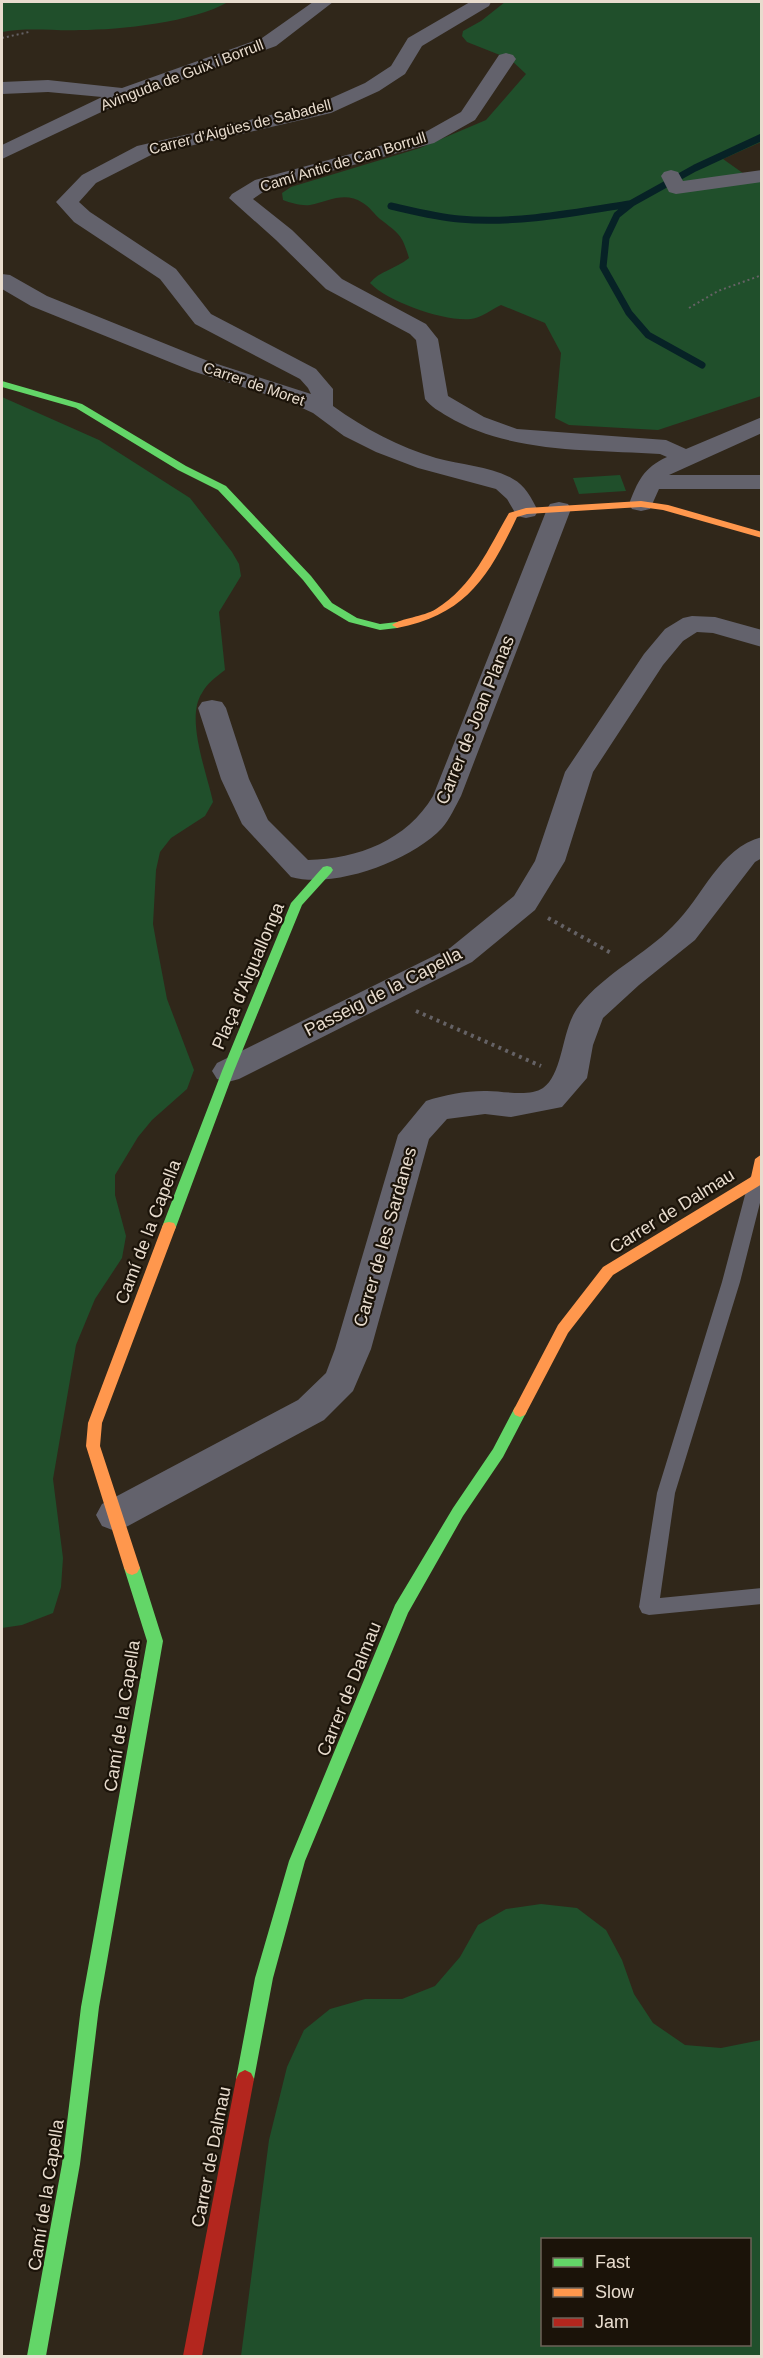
<svg xmlns="http://www.w3.org/2000/svg" width="763" height="2358" viewBox="0 0 763 2358" font-family="Arial,sans-serif">
	<rect width="100%" height="100%" fill="#30271a"/>
	<path fill="#204f2b" fill-rule="evenodd" d="M2,2h226c-34,20 -108,28 -148,28 -27,1 -52,-3 -78,2z
		M505,2h256v140l-38,17 24,17 14,-5v225l-103,34 -89,-5 -14,-7 6,-65 -16,-30 -44,-18c-9,4 -20,13 -30,14 -26,3 -83,-17 -101,-36 9,-12 26,-14 39,-25 -7,-24 -10,-24 -29,-39 -6,-5 -10,-12 -17,-16 -18,-12 -34,-2 -53,2 -9,1 -19,-2 -27,-5l-1,-7 9,-6 129,-39 66,-28 40,-46 -16,-15 -43,-17 -5,-6 1,-5 18,-10z
		M2,397l97,43 91,58 42,54 7,12 2,12 -22,36 6,58c-9,7 -18,13 -23,23 -17,25 5,80 11,109l-8,14 -34,22 -11,14 -4,18 -3,54 3,17 11,58 27,71 -7,19 -35,31 -14,17 -23,38v20l11,41 -4,22 -27,41 -19,46 -23,134 10,79 -2,29 -8,26 -31,12 -20,3z
		M620,475l6,16 -47,3 -6,-16z
		M541,1904l36,4 29,22 16,30 12,34 19,29 32,22 36,3 40,-8v316h-520l28,-216 18,-73 17,-37 26,-21 35,-10h37l33,-13 25,-29 18,-32 28,-16zM542,2240h208v104h-208z"/>
	<g fill="none" stroke-linecap="round" stroke-linejoin="round">
		<path stroke="#072226" stroke-width="7" d="M391,206c22,5 45,11 68,13 57,5 114,-6 170,-15
			M702,365l-54,-30 -19,-22 -26,-46 3,-29 11,-23 15,-12 63,-35 67,-31"/>
		<path stroke="#656265" stroke-width="2" stroke-dasharray="2 3" stroke-linecap="butt" d="M2,38l27,-6
			M689,308l29,-17 44,-16"/>
		<path stroke="#656265" stroke-width="4" stroke-dasharray="3 4.5" stroke-linecap="butt" d="M548,918l65,36
			M416,1011l125,55"/>
		<path fill="#63626c" fill-rule="evenodd" d="M757,1174l5,1v20l-22,87 -65,211 -15,105 102,-10v16l-113,11 -7,-2 -3,-6 18,-114 65,-211 27,-102 2,-4z"/>
		<path fill="#63626c" fill-rule="evenodd" d="M313,2h20l-57,44 -145,52 -129,61v-14l100,-48 -54,-5 -46,2v-12l46,-2 74,8 140,-50z
			M470,2h21l-2,4 -67,40 -17,28 -26,17 -48,22 -180,42 -55,28 -17,19 11,10 86,57 35,45 105,55 17,20v17c32,23 66,41 103,52 25,7 55,8 77,21 12,6 19,20 25,32l-3,5 -9,2 -9,-2 -10,-17 -11,-10 -78,-21 -42,-16 -32,-16 -31,-23 -26,-12 -95,-30 -161,-65 -29,-17v-15l8,1 37,21 161,65 103,33 -3,-6 -8,-9 -105,-55 -35,-45 -86,-57 -18,-20 26,-27 55,-29 181,-42 47,-21 26,-17 17,-28z
			M506,53l7,2 3,4 -41,61 -41,23 -165,45 -16,11 39,31 50,49 84,45 12,15 10,57 36,21 33,12 149,11 20,9 76,-32v16l-93,42h93v14h-103l-9,20 -9,2 -9,-2 -3,-5c9,-23 14,-36 38,-47l-7,-3c-70,-5 -150,0 -213,-38 -8,-5 -16,-9 -22,-17l-9,-59 -6,-6 -84,-45 -50,-49 -47,-42 3,-4 23,-14 165,-45 41,-23 38,-57z
			M671,170l7,2 5,9 79,-11v12l-86,12 -7,-2 -8,-16 3,-4z
			M559,502l9,2 3,5 -110,287c-6,11 -11,23 -19,32 -31,33 -107,61 -151,49l-49,-53 -21,-45 -23,-71 4,-6 10,-2 10,2 4,6 23,71 19,41 40,40c50,-1 99,-20 125,-64l114,-287 3,-5z
			M692,616l23,1 47,13v17l-49,-14 -16,-1 -14,9 -20,24 -70,107 -28,89 -30,49 -63,52 -233,117 -11,3 -11,-3 -5,-8 5,-8 233,-115 64,-52 21,-35 30,-89 79,-118 21,-25 18,-11z
			M762,837v21l-7,4 -60,78 -56,45 -36,33 -10,27 -6,33 -25,29 -51,10 -26,-3 -38,5 -18,20 -58,210 -18,42 -29,29 -196,106 -13,5 -13,-5 -6,-11 6,-11 196,-104 28,-27 9,-24 63,-214 28,-34c18,-6 39,-10 58,-10 16,-1 44,7 59,-3 21,-15 18,-60 36,-82 26,-33 66,-51 94,-80 30,-29 46,-78 89,-89z"/>
		<path fill="#63d668" fill-rule="evenodd" d="M2,381l80,23 104,62 40,20 85,90 21,27 25,15 23,6 17,-2 5,3 -5,3 -17,2 -31,-8 -25,-15 -21,-27 -85,-90 -40,-20 -102,-62 -74,-21z
			M327,866l4,1 2,3 -2,3 -29,32 -68,166 -58,156 -2,4h-10l-2,-4 60,-156 69,-168 32,-36z
			M520,1405l5,2 2,4 -24,46 -40,59 -55,97 -103,248 -32,117 -19,101 -3,6 -6,3 -6,-3 -3,-6 19,-101 34,-117 106,-256 58,-97 40,-59 22,-42z
			M132,1561l5,2 3,5 23,73 -64,366 -19,157 -34,192h-19l35,-192 19,-157 66,-366 -23,-73 3,-5z"/>
		<path fill="#ff974d" fill-rule="evenodd" d="M641,501l27,4 94,27v6l-99,-28 -22,-3 -114,7 -10,3c-28,59 -51,98 -120,111l-5,-3c9,-7 31,-8 44,-16 37,-23 52,-60 73,-96l17,-5z
			M762,1154v30l-149,91 -45,58 -43,82 -5,2 -5,-2 -2,-4 45,-86 45,-58 148,-90 4,-18z
			M169,1222l5,1 2,4 -74,196 -2,23 40,122 -3,5 -5,2 -5,-2 -3,-5 -38,-122 2,-23 74,-196 2,-4z"/>
		<path fill="#b3261e" fill-rule="evenodd" d="M245,2070l6,3 3,6 -52,277h-19l53,-277 3,-6z"/>
	</g>
	<g text-anchor="middle" stroke-width="4.5" stroke-linejoin="round" paint-order="stroke">
		<g font-size="15" fill="#e8dcce" stroke="#1b1309">
			<text transform="translate(182 75) rotate(-21)" y="5">Avinguda de Guix i Borrull</text>
			<text transform="translate(240 127) rotate(-14)" y="5">Carrer d'Aigües de Sabadell</text>
			<text transform="translate(343 162) rotate(-17)" y="5">Camí Antic de Can Borrull</text>
			<text transform="translate(254 384) rotate(19)" y="5">Carrer de Moret</text>
		</g>
		<g font-size="18" fill="#e8dcce" stroke="#1b1309">
			<text transform="translate(475 720) rotate(-68)" y="6">Carrer de Joan Planas</text>
			<text transform="translate(248 976) rotate(-67)" y="6">Plaça d'Aiguallonga</text>
			<text transform="translate(383 992) rotate(-27)" y="6">Passeig de la Capella</text>
			<text transform="translate(672 1211) rotate(-32)" y="6">Carrer de Dalmau</text>
			<text transform="translate(148 1232) rotate(-69)" y="6">Camí de la Capella</text>
			<text transform="translate(385 1237) rotate(-74)" y="6">Carrer de les Sardanes</text>
			<text transform="translate(349 1689) rotate(-68)" y="6">Carrer de Dalmau</text>
			<text transform="translate(122 1716) rotate(-81)" y="6">Camí de la Capella</text>
			<text transform="translate(211 2157) rotate(-79)" y="6">Carrer de Dalmau</text>
			<text transform="translate(46 2195) rotate(-81)" y="6">Camí de la Capella</text>
		</g>
	</g>
	<rect width="763" height="2358" fill="none" stroke="#e8dcce" stroke-width="6"/>
	<rect x="541" y="2238" width="210" height="108" fill="#1b1309" stroke="#6d6358" stroke-width="1.5"/>
	<rect x="553" y="2258" width="30" height="9" fill="#63d668" stroke="#6d6358" stroke-width="1.5"/>
	<text x="595" y="2268" font-size="18" fill="#e8dcce">Fast</text>
	<rect x="553" y="2288" width="30" height="9" fill="#ff974d" stroke="#6d6358" stroke-width="1.5"/>
	<text x="595" y="2298" font-size="18" fill="#e8dcce">Slow</text>
	<rect x="553" y="2318" width="30" height="9" fill="#b3261e" stroke="#6d6358" stroke-width="1.5"/>
	<text x="595" y="2328" font-size="18" fill="#e8dcce">Jam</text>
</svg>
